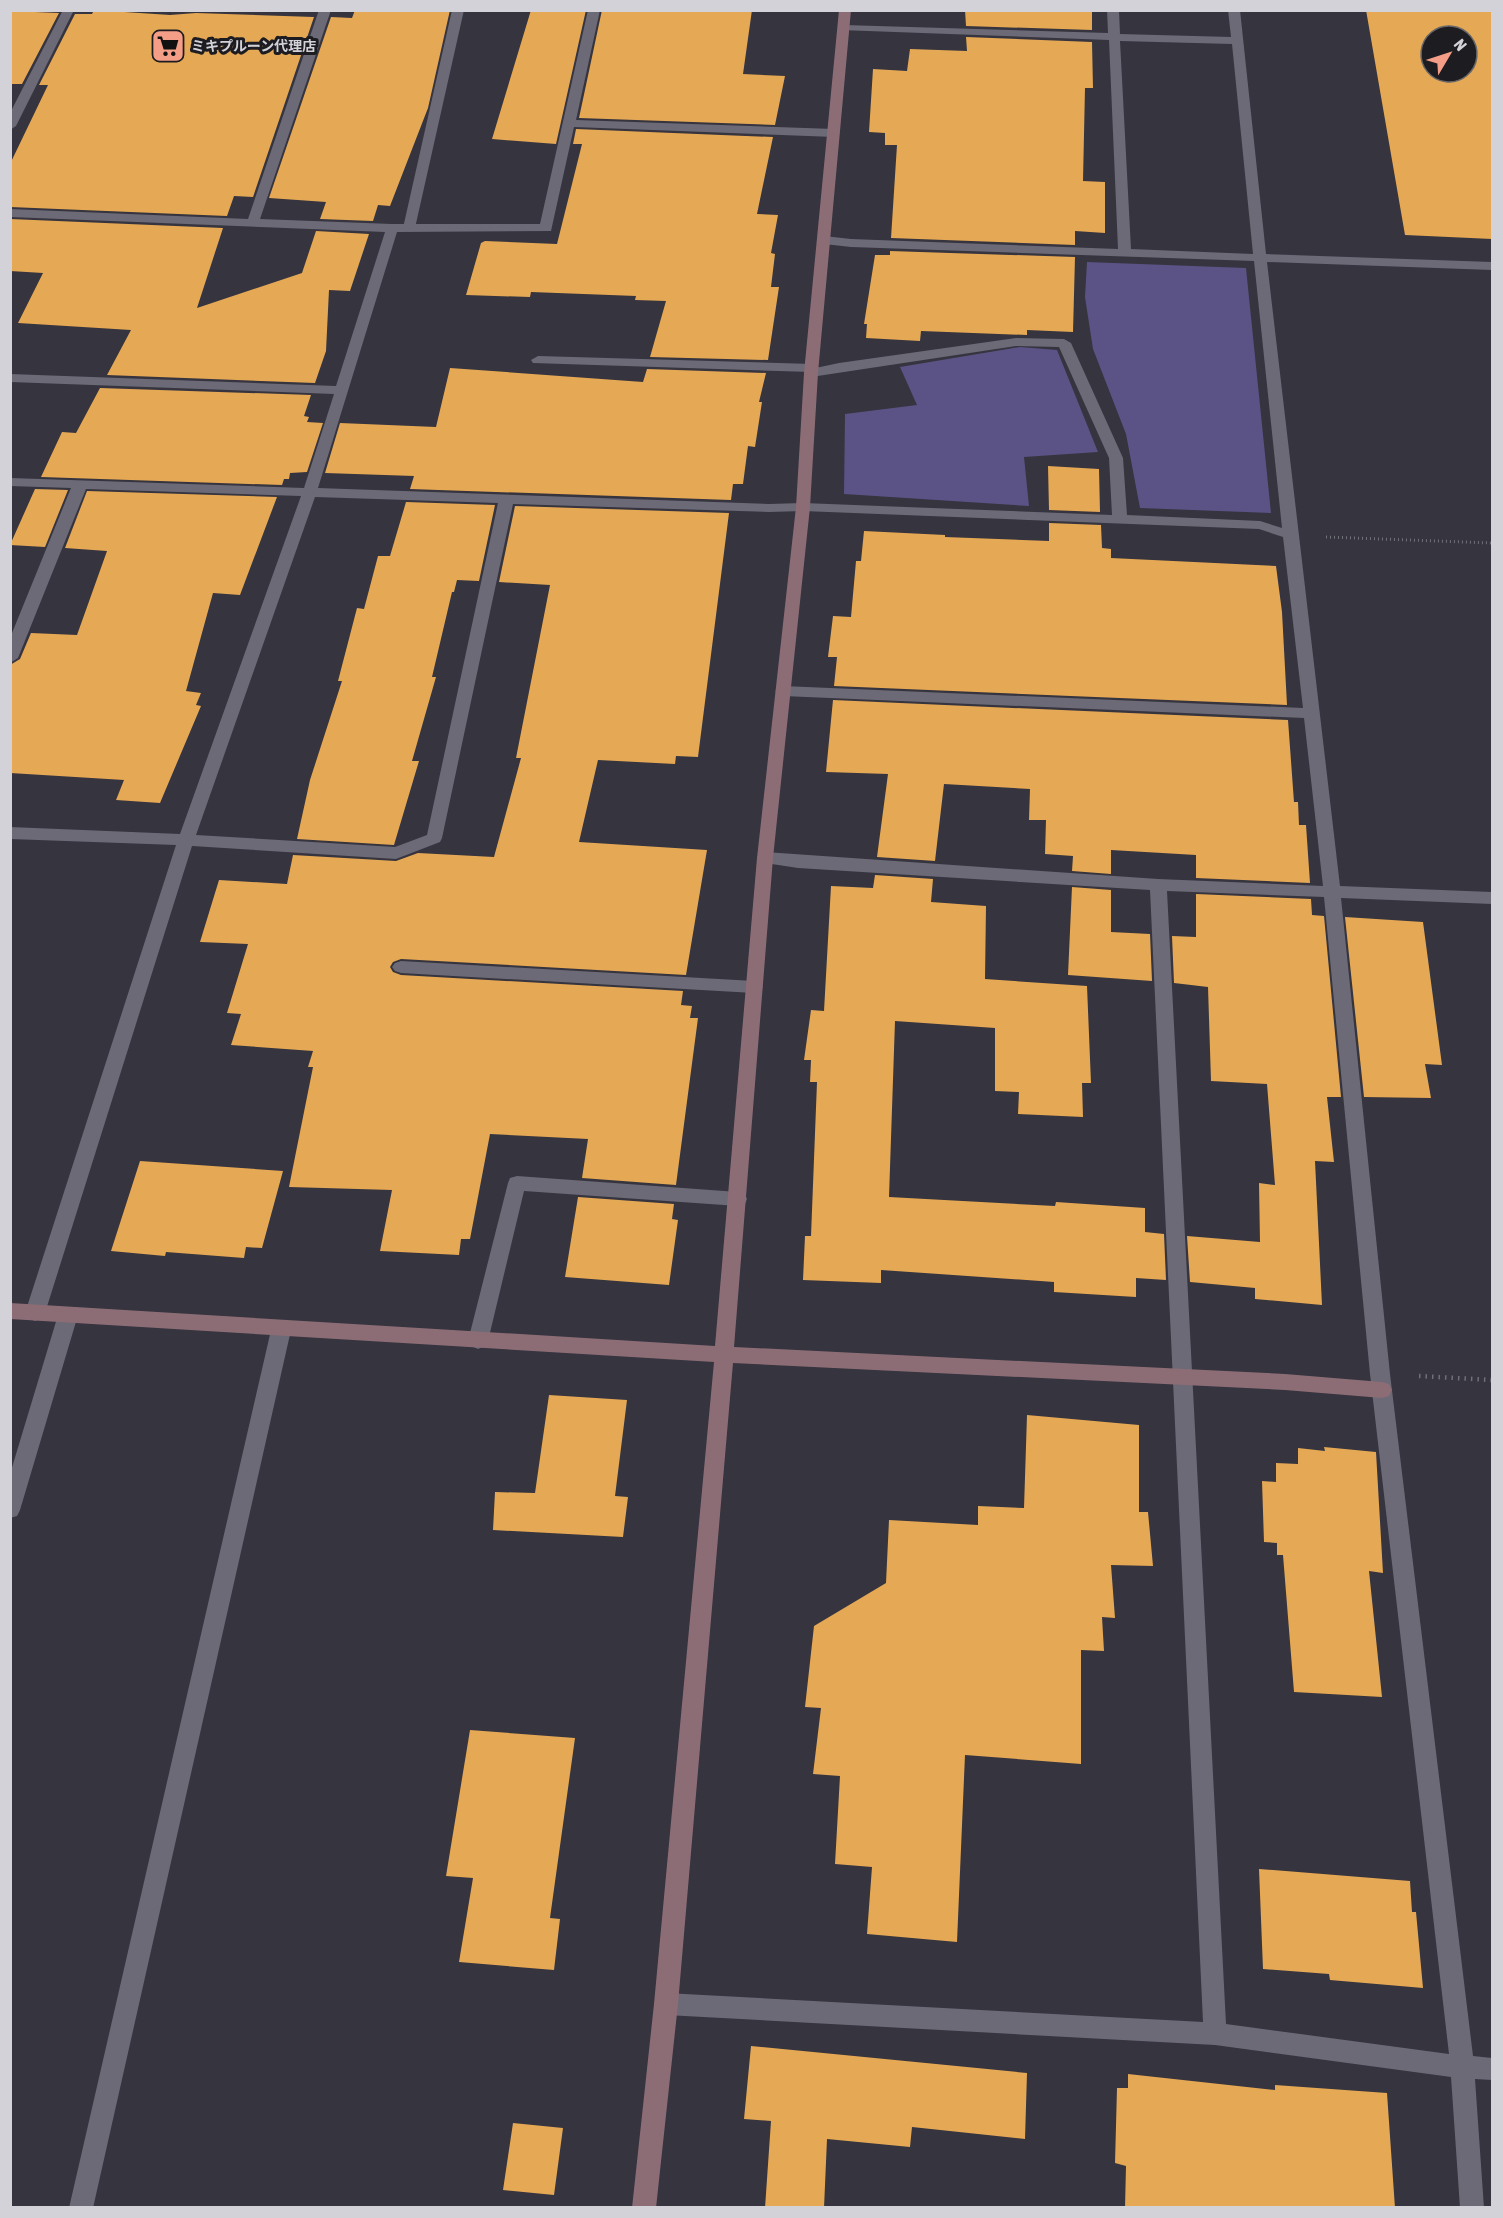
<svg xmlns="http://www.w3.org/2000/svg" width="1503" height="2218" viewBox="0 0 1503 2218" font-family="'Asap Condensed','Noto Sans JP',sans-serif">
	<rect width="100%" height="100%" fill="#35343f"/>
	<path fill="#5b5386" d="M1087,262l159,6 25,245 -131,-5 -14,-74 -33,-85 -8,-52z
		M1020,347l37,3 41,102 -74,5 5,49 -185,-12 1,-80 72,-9 -17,-38z"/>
	<path fill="#e5a855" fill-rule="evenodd" d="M94,10l76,5 26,-2 118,4 -61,180 -19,-1 -7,20 -217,-9v-43l38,-79h-9l36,-71h17z
		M355,10h95l-22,98 -38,98 -12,-1 -5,16 -53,-2 6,-17 -57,-4 62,-181 21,1z
		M531,10h55l-30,134 -64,-5z
		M602,10h150l-9,64 42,2 -10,49 -196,-7z
		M965,10h127v20l-126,-4z
		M1366,10h126v229l-87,-4zM1431,36h36v36h-36z
		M10,11l49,2 -37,71h-12z
		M966,37l126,5 1,46h-8l-2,93 22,1v51l-30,-2v14l-184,-7 6,-93h-12v-12l-16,-1 4,-63 34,2 3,-22 57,2z
		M576,129l197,8 -16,77 21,1 -7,38 4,1 -4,33h8l-11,73 -118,-3 16,-56 -31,-1 1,-4 -105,-4 -1,5 -64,-2 15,-52 4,-2 72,3 25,-100h-9z
		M10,219l213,9 -26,80 105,-35 14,-42 53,3 -19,57 -21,-1 -3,61 -11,32 -208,-8 24,-45 -113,-7 25,-50 -33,-2z
		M890,251l185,6 -2,75 -46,-2v5l-106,-4 -1,10 -54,-3 1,-14h-3l11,-69h15z
		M450,368l193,14 4,-13 119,4 -7,29h3l-7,45 -7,-1 -5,38h-10l-2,16 -321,-11 4,-13 -89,-3 15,-50 96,4z
		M100,388l211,7 -7,21 5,1 -2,5 16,1 -16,49 -17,1 -1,6h-5l-2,6 -241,-8 21,-45 14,1z
		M1048,466l51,3 1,43 -51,-2z
		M35,489l33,1 -23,57 -35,-2z
		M87,491l190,6 -37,98 -27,-2 -27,98 15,2 -5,12 5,1 -41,97 -44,-3 8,-20 -114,-7v-108l10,-6 11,-26 46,2 30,-84 -42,-3z
		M406,502l89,3 -16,76 -22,-1 -3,12h-2l-20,85h4l-24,84h7l-25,84 -97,-6 13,-59 32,-99h-4l19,-73 7,1 14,-53h12z
		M515,506l214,7 -31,244 -22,-1 -1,8 -77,-4 -19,82 128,8 -21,125 -285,-16 -8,3 -3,5 3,5 8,3 282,16 -2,14 11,1 -2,12h8l-22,167 -94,-7 6,-39 -98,-5 -20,105h-9l-2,16 -79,-4 12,-61 -103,-3 24,-120h-5l5,-16 -82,-6 10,-31 -14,-1 21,-69 -48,-2 19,-62 68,4 6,-29 103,6 22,-8 76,4 27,-99h-5l34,-173 -51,-3z
		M1049,523l52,2 1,23 9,1v9l165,8 6,46 5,93 -453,-19 3,-29h-9l5,-41 18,1 5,-56h5l3,-30 81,4v2l104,4z
		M833,700l455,20 6,82h4l1,23h7l4,58 -114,-5v-23l-85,-5v24l-39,-3 1,-15 -28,-2 1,-34h-17l1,-31 -86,-5 -9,77 -58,-4 11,-83 -62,-2z
		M875,875l58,4 -2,23 55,4 -1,73 102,7 4,97h-9l1,34 -65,-3 1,-22 -24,-1v-63l-100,-7 -6,176 166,9 1,-4 89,6v24l19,2 2,46 -30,-2v19l-82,-5v-10l-173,-12v13l-78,-3 2,-44h6l6,-154h-7l1,-22h-7l7,-50 13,1 7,-125 42,2z
		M1072,887l39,3v42l39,2 2,47 -84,-6z
		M1196,894l115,5 1,16 12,1 17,181h-14l7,65 -19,-1 7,144 -67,-6v-11l-65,-6 -3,-46 73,6 -1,-59 16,2 -8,-101 -56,-3 -3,-94 -34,-4 -2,-47 24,1z
		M1345,917l78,5 19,143 -17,-1 6,34 -67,-1z
		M140,1161l143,10 -21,77 -16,-1 -2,11 -78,-6 -1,4 -54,-5z
		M578,1197l96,7 -2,15 6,1 -9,65 -104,-8z
		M549,1395l78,5 -12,96 13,1 -5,40 -130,-7 2,-38 40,1z
		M1027,1415l112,10v87h9l5,54 -42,-1 4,53 -13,-1 2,34 -23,-1v114l-116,-9 -8,187 -90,-8 5,-67 -37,-3 5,-88 -27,-2 8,-66 -16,-1 9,-81 72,-43 3,-63 89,5v-19l46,2z
		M1324,1447l52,5 7,121 -14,-2 13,126 -88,-5 -11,-137h-6v-12l-13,-1 -2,-61 14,1v-19l22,1v-16l27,3z
		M470,1730l105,8 -25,180 10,1 -6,51 -95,-8 14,-84 -27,-2z
		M1259,1869l151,12 2,31h4l7,76 -93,-8 -1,-6 -66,-5z
		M751,2046l276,27 -2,66 -113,-12 -2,20 -83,-8 -3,69h-59l6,-87 -27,-2z
		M1128,2074l147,16v-5l112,8 8,115h-270l1,-42 -11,-3 2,-75h11z
		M513,2123l50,5 -9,67 -51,-5z"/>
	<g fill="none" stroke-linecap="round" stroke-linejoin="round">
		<path stroke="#707079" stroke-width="3" stroke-dasharray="1 3" stroke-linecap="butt" d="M1326,537l166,6"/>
		<path stroke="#707079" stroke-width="4.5" stroke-dasharray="1.5 5" stroke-linecap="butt" d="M1419,1376l73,4"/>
		<path fill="#6b6a76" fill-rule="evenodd" d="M452,10h12l-49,218 -6,4 -6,-4z
			M538,356l274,8 7,4 -7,4 -279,-9 -2,-3z
			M401,961l353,20 6,2 3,4 -3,4 -6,2 -353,-20 -6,-2 -3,-4 3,-4z
			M68,1307l7,3 3,5 -58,195 -3,6 -7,2v-44l48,-159 3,-5z"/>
		<path fill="#6b6a76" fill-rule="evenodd" d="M63,10h11l-58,116 -6,4v-17z
			M319,10h12l-71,209 132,5h148l48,-214h12l-24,110 258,9 6,4 -6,4 -260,-10 -23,104 -154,1 -79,256 451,16 34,-1 309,12 -3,-57 -50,-111 -43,-1 -205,31 -7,-4 2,-3 33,-7 177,-25 48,1 7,4 52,115 4,57 133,6 22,7 -28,-267 -403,-14 -27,-3 -6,-4 6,-4 27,3 267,10 -9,-209 -269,-10 -2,-2 6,-3 264,8 -1,-23h12l1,24 111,3 -3,-27h12l26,244 226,8v8l-225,-8 73,624 152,6v12l-151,-6 49,476 83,682 19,2v22l-17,-1 9,129h-24l-9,-131 -236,-32 -549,-30 -8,-3 -4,-8 4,-8 8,-3 537,29 -53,-1132 -352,-22 -39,-6 -2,-4 2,-4 6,-2 393,27 165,7 -19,-168 -521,-22 -8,-5 8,-5 520,22 -20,-171 -24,-8 -456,-18 -34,1 -256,-8 -71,334 -2,4 -44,17 -204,-13 -147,467 -3,5 -7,3 -7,-3 -3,-5 151,-468 -166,-6v-12l170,7 121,-338 -215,-7 -68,169 -8,5v-25l61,-150 -61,-2v-8l294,10 30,-94 -324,-12v-8l326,12 49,-154 -375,-15v-8l238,10zM1120,41l112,3 21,210 -122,-5zM315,497l183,6 -71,332 -32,12 -199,-12zM1167,891l157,6 46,477 79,680 -223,-30z
			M517,1176l221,16 7,2 2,5 -2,5 -7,2 -214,-15 -36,150 -3,5 -7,3 -7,-3 -3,-5 40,-158 2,-5z
			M281,1322l7,3 3,5 -198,878h-24l202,-878 3,-5z"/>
		<path fill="#8d6d75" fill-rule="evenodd" d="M839,10h12l-33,363 -8,134 -37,351 -39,489 551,27 97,8 7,2 3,6 -3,6 -7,2 -97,-8 -552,-27 -55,641 -22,204h-24l22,-204 60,-642 -704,-43v-16l705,43 42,-488 39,-351 8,-134z"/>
	</g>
	<defs>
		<g id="supermarket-square" transform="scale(1.725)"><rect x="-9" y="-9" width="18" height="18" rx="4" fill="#f49e88" stroke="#1d1c21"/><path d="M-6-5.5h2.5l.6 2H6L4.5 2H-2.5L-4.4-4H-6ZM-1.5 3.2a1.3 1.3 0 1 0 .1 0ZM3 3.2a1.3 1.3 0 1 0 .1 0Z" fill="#111"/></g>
	</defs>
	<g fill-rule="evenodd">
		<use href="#supermarket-square" x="168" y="46"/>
	</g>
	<g text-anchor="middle" stroke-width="6" stroke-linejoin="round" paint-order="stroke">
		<g font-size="14" font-weight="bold" fill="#d2d2d8" stroke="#1d1c21" text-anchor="start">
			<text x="191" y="51">ミキプルーン代理店</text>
		</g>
	</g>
	<rect width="1503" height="2218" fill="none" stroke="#d2d2d8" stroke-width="24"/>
	<g transform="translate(1449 54) rotate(51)"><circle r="28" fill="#1d1c21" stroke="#65656a" stroke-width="1.5"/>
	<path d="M0-4.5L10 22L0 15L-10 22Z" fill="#f49e88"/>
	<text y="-9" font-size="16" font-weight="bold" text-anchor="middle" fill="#d2d2d8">N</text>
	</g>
</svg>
